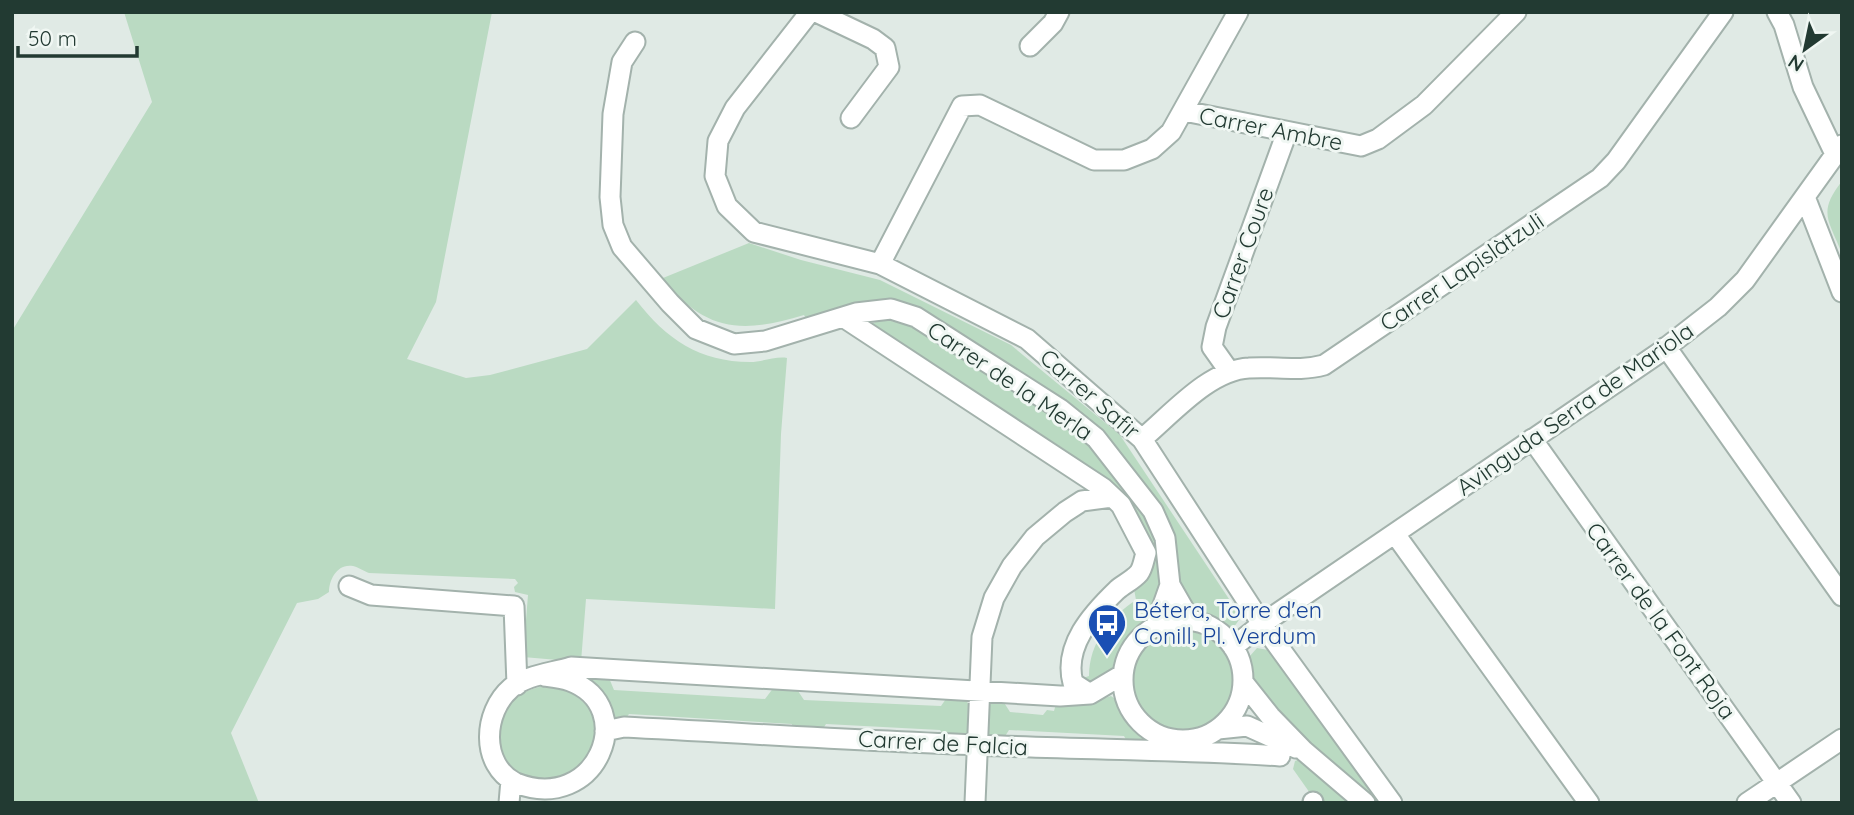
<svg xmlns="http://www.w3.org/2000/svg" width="1854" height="815" viewBox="0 0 1854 815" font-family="Quicksand,sans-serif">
	<rect width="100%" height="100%" fill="#e0eae5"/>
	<path fill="#badac2" d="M124,12h368l-56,290 -29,57 59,19 24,-3 97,-26 49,-49c30,39 64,62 114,62 12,0 26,-6 37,-4l-6,76 -6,175 -189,-10 -5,63 -58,-5 5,-62 -13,-3 -1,-5 4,-4 -3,-4 -146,-6c-5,-2 -11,-6 -16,-7 -16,-3 -24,14 -24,26l-11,7 -21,4 -66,130 28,70h-247v-472l140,-229z
		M1842,181v73c-13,-34 -25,-41 0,-73z
		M749,243l52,17 79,20 131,65 109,90 121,182 -7,10h-10l-25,-16 -10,-11 -10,-21 -10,-54 -57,-82 -29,-26 -163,-104 -112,9 -4,-7c-62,19 -100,17 -141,-37z
		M881,320l20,2 16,5 156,101 15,13 47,60 19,30 7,46 -5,24 -7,14 -22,28 -14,27 -23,17 -10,-8 9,-3c0,-33 21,-59 47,-76l-2,-11 19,-38 -83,-86v-12l-175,-114 -12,6 -13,-21z
		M1132 682a51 51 0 1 1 102 0a51 51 0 1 1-102 0Z
		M1257,648l11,2 5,4 111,149h-9l-15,-18 -52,-40 -51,-52 -8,-32v-4z
		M588,678h21l5,12 151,9 9,-12 22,1 8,12 137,6 7,-10 18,2 2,6 -1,31 -5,5 -15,1 -7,-11 -114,-6 -7,11 -27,-1v-10l-163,-10 -9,12 -5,-3 -28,-42z
		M544,686c5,1 12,1 17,2 19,6 40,29 37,50 -2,11 -18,33 -24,43l-50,3c-6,-7 -19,-16 -23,-24 -2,-4 -2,-12 -3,-17 -4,-35 13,-50 46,-57z
		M1111,696l7,5 11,23 21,17 -20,6 -6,-11 -115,-6 -7,11 -13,-5 -4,-4 3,-26 6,-4 9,-1 7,11 33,3 4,-5 7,1 2,-7h30z
		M1300,759l55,44h-38l-24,-34 2,-8z"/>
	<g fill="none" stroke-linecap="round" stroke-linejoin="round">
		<g stroke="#a3b2ac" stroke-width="23">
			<path id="street" d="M810,12l-75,96 -17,33 -3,35 12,30 27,26 126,32 147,75 115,100 120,185 130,179
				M816,12l57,27 12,9 4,19 -38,51
				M1777,12l7,13 19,62 32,67
				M635,42l-13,20 -9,52 -3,83 3,28 9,22 48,56 26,26 38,15 31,-3 91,-28 35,-4 25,8 144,92 36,29 57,73 12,27 5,47
				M1030,46l23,-23 6,-11
				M1184,111l177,35 17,-7 46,-34 92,-93
				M1805,197l37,95
				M880,264l82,-158 18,-1 114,55h30l28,-11 19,-17 67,-120
				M843,317l260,171 18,17 25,48c-2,6 -3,15 -7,20 -6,7 -15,11 -22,17 -25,24 -54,56 -44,93l17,11
				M1666,347l176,249
				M1229,371l-17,-24 4,-20 71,-195
				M1142,439c30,-25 67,-69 107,-71 25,-2 50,4 75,-3l276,-187 16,-17 107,-149
				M1532,439l259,364
				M1395,534l194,269
				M349,586l22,9 143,11 3,79
				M1123 680a60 60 0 1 1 120 0a60 60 0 1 1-120 0Z
				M1156,625l14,-40 20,35
				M1233,647l29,-23 397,-271 59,-46 27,-27 97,-135
				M544,676c8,1 18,2 26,5 70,26 27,134 -54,102 -36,-18 -33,-71 -5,-95 15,-13 41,-15 60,-21l489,29 30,-2 32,-19
				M1243,682l27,34 34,35 61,52
				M1218,729l29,-3 49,22
				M605,731l19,-4c118,6 237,14 355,18 100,5 201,4 301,11
				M509,803l2,-23
				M975,803l7,-166 12,-39 18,-32 23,-29 30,-25 17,-11 30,-4
				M1313,803v-1
				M1747,803l95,-64"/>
		</g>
		<use href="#street" stroke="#fff" stroke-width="19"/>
	</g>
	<defs>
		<g id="bus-pin" transform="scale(2.0125)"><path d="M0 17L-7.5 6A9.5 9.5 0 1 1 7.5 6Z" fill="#1a4fb4" stroke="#f0f7f3"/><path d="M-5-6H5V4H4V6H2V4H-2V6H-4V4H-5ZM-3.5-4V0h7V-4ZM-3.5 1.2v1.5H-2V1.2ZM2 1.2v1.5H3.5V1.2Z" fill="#fff"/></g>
	</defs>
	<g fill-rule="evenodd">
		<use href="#bus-pin" x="1107" y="623"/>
	</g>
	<g text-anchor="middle" stroke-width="6" stroke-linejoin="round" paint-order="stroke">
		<g font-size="23" fill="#223a32" stroke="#f0f7f3">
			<text transform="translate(1271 129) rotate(11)" y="8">Carrer Ambre</text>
			<text transform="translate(1243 253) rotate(-70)" y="8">Carrer Coure</text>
			<text transform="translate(1462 272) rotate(-34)" y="8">Carrer Lapislàtzuli</text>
			<text transform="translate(1010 381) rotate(34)" y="8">Carrer de la Merla</text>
			<text transform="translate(1090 394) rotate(41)" y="8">Carrer Safir</text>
			<text transform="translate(1575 409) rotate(-35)" y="8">Avinguda Serra de Mariola</text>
			<text transform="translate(1661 621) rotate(54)" y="8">Carrer de la Font Roja</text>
			<text transform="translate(943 743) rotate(3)" y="8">Carrer de Falcia</text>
		</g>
		<g font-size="23" fill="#164399" stroke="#f0f7f3" text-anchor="start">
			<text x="1134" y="618">Bétera, Torre d'en<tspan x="1134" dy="26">Conill, Pl. Verdum</tspan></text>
		</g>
	</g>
	<rect width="1854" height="815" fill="none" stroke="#223a32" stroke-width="28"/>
	<g transform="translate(1805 49) rotate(213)" stroke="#f0f7f3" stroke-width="5" paint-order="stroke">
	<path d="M0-5L12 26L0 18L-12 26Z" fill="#223a32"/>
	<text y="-10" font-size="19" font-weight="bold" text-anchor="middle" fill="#223a32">N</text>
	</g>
	<path d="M18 46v10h119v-10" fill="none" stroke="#223a32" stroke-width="3.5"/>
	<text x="28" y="46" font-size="21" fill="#223a32" stroke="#f0f7f3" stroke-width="5" paint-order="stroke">50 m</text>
</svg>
